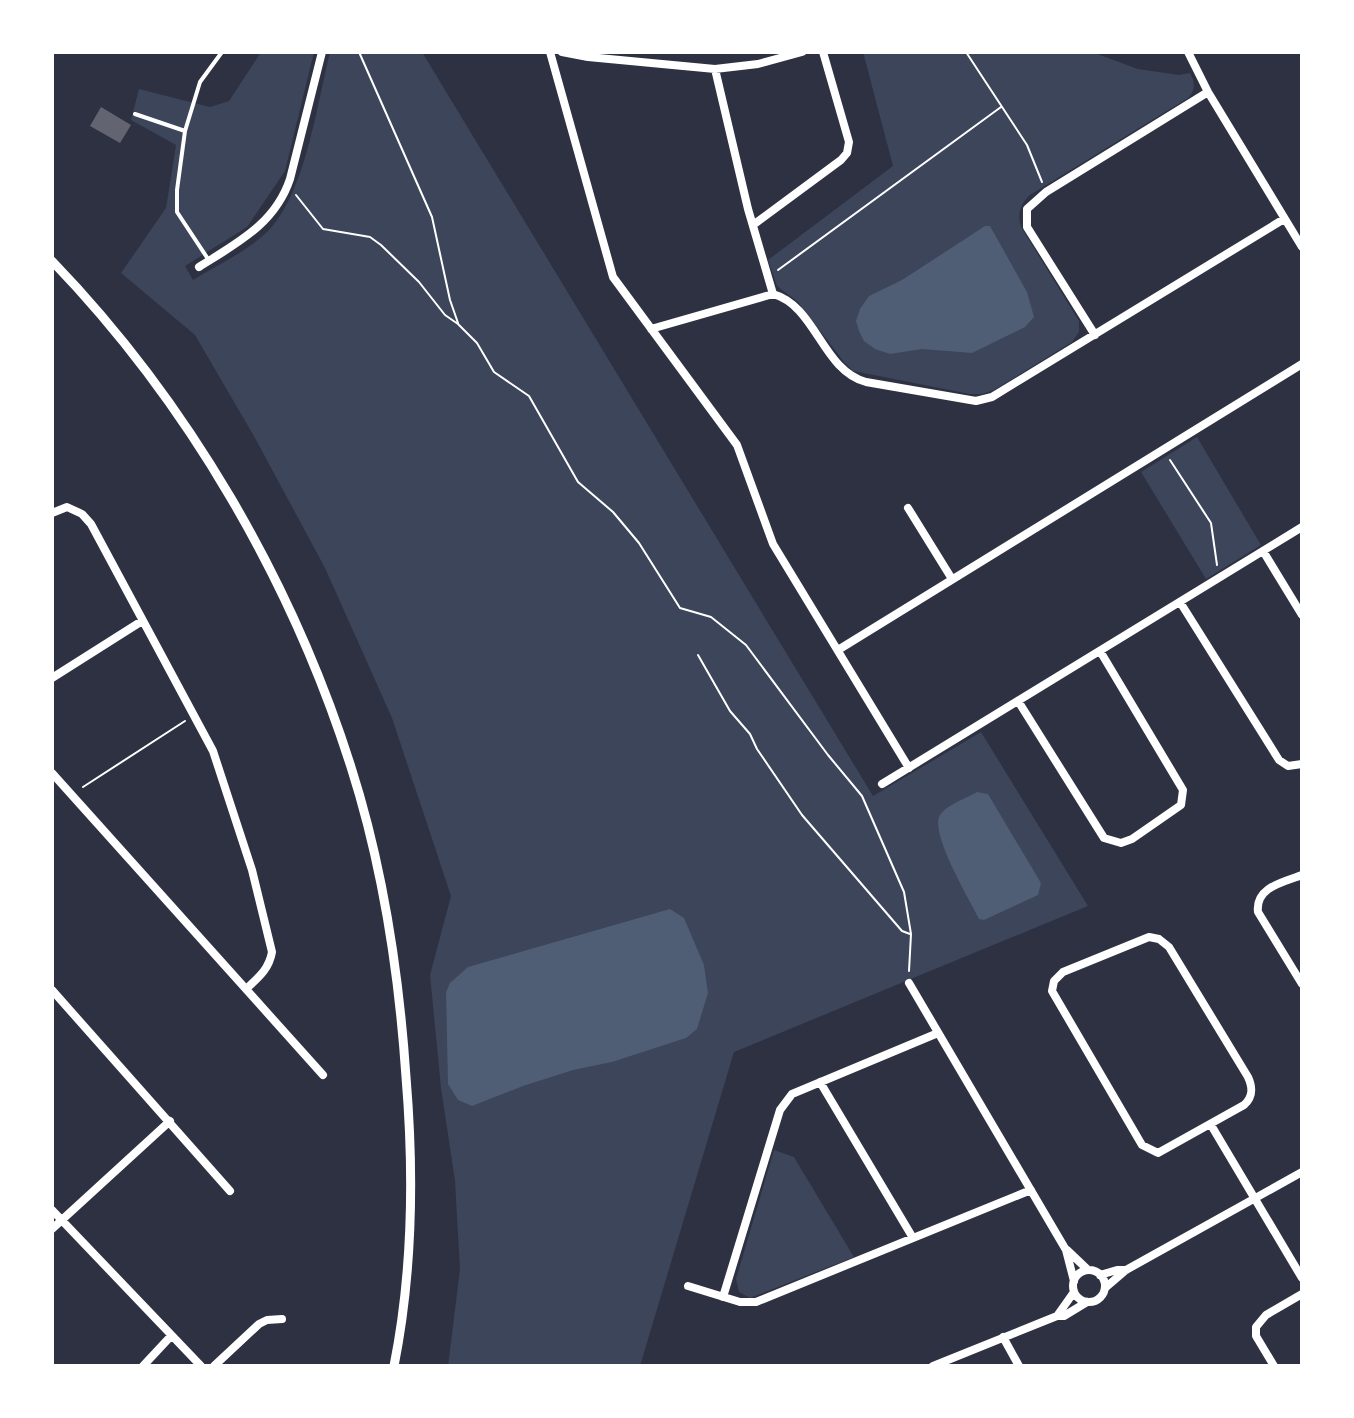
<svg xmlns="http://www.w3.org/2000/svg" width="1354" height="1418" viewBox="0 0 1354 1418" font-family="Poppins,sans-serif">
	<rect width="100%" height="100%" fill="#2d3142"/>
	<path fill="#3c4559" d="M261,52h53l-29,119 -38,56 -62,39 8,14c24,-15 53,-28 74,-48 38,-37 50,-128 63,-180h92l451,744 108,-64 107,174 -354,146 -94,314h-192l12,-97 -5,-88 -14,-93 -11,-113 21,-79 -59,-178 -67,-150 -70,-130 -60,-103 -74,-62 45,-65 10,-63 -45,-25 8,-31 71,18 19,-6z
		M863,52h229l46,17 41,6 11,-2c5,9 6,17 -2,25l-158,97c-10,9 -13,19 -9,32l58,94v11l-7,10 -78,48 -12,4h-12l-117,-23 -9,-9 -46,-60 -21,-16 -9,-26 125,-94z
		M1197,437l64,108 -55,34 -65,-107z
		M774,1150l20,7 60,100 -104,41 -11,-6 -3,-13z"/>
	<path fill="#4f5d75" d="M985,226h5l37,66 7,25 -9,10 -53,26 -50,-4 -32,5 -15,-5 -11,-8 -5,-10 -3,-10 4,-12 9,-13 33,-16z
		M977,792l11,2 53,89 -3,12 -54,25 -5,-1c-9,-19 -50,-86 -39,-104 6,-10 27,-17 37,-23z
		M670,909l14,9 20,47 4,28 -11,36 -11,9 -74,24 -39,8 -50,16 -51,20 -14,-6 -10,-16 -2,-92 4,-9 18,-16z"/>
	<path fill="#626471" d="M101,107l30,18 -11,18 -30,-17z"/>
	<g fill="none" stroke-linecap="round" stroke-linejoin="round">
		<path stroke="#fff" stroke-width="2" d="M359,52l73,165 18,83 8,23
			M966,52l61,93 15,37
			M296,195l27,34 47,8 11,8 38,37 26,33 13,9 19,19 17,29 35,24 49,86 35,30 26,31 41,65 31,9 35,28 82,110 34,41 42,96 7,42 -2,37
			M778,270l223,-163
			M1170,460l41,63 6,42
			M698,655l32,56 20,23 7,15 45,66 100,116 8,3
			M83,787l102,-66"/>
		<path stroke="#fff" stroke-width="4" d="M135,114l50,17 -8,59v22l31,47
			M185,131l15,-49 22,-30"/>
		<path stroke="#fff" stroke-width="8" d="M550,52l63,225 124,168 36,99 136,224
			M562,52l26,5 127,12 43,-5 44,-12
			M1188,52l20,40 94,155
			M715,69l33,140 25,85
			M753,225l88,-65 6,-7 2,-11 -26,-90
			M199,267c38,-24 76,-43 91,-88l32,-127
			M773,294c43,12 49,76 93,88l110,19 16,-4 292,-178
			M651,329l122,-35
			M1095,335l-68,-108v-18l19,-17 162,-100
			M908,508l44,71
			M52,513l15,-6 15,7 9,10 122,227 39,119 20,82c-3,17 -13,25 -26,37
			M1263,551l39,64
			M1180,602l99,158 9,6 14,-2
			M838,650l464,-286
			M52,678l90,-57
			M1018,701l86,137 17,5 11,-4 49,-34 2,-15 -83,-139
			M52,773l271,302
			M882,784l420,-257
			M1302,875c-18,7 -47,12 -44,37l44,72
			M1149,937l10,2 10,8 79,130c5,11 5,20 -4,28l-86,48 -16,-8 -90,-154 2,-10 9,-9z
			M909,983l157,267 8,31
			M52,990l178,201
			M820,1082l93,156
			M1211,1125l91,153
			M52,1210l149,156
			M52,1229l118,-108
			M1067,1250l21,20
			M1073 1286a16 16 0 1 1 32 0a16 16 0 1 1-32 0Z
			M1100,1275l17,-5h9
			M688,1286l52,16h16l275,-112
			M1105,1288l21,-18 176,-98
			M723,1297l57,-187 12,-16 146,-61
			M1057,1316l17,-24
			M1003,1337l16,29
			M143,1366l28,-30
			M214,1366l45,-42 8,-4 15,-1
			M933,1366l124,-50h7l23,-14
			M1274,1366l-18,-30v-9l10,-12 36,-21"/>
		<path stroke="#fff" stroke-width="9" d="M52,261c136,141 240,320 299,506 32,100 48,206 55,310 8,96 7,194 -12,289"/>
	</g>
	<rect width="1354" height="1418" fill="none" stroke="#ffffff" stroke-width="108"/>
</svg>
